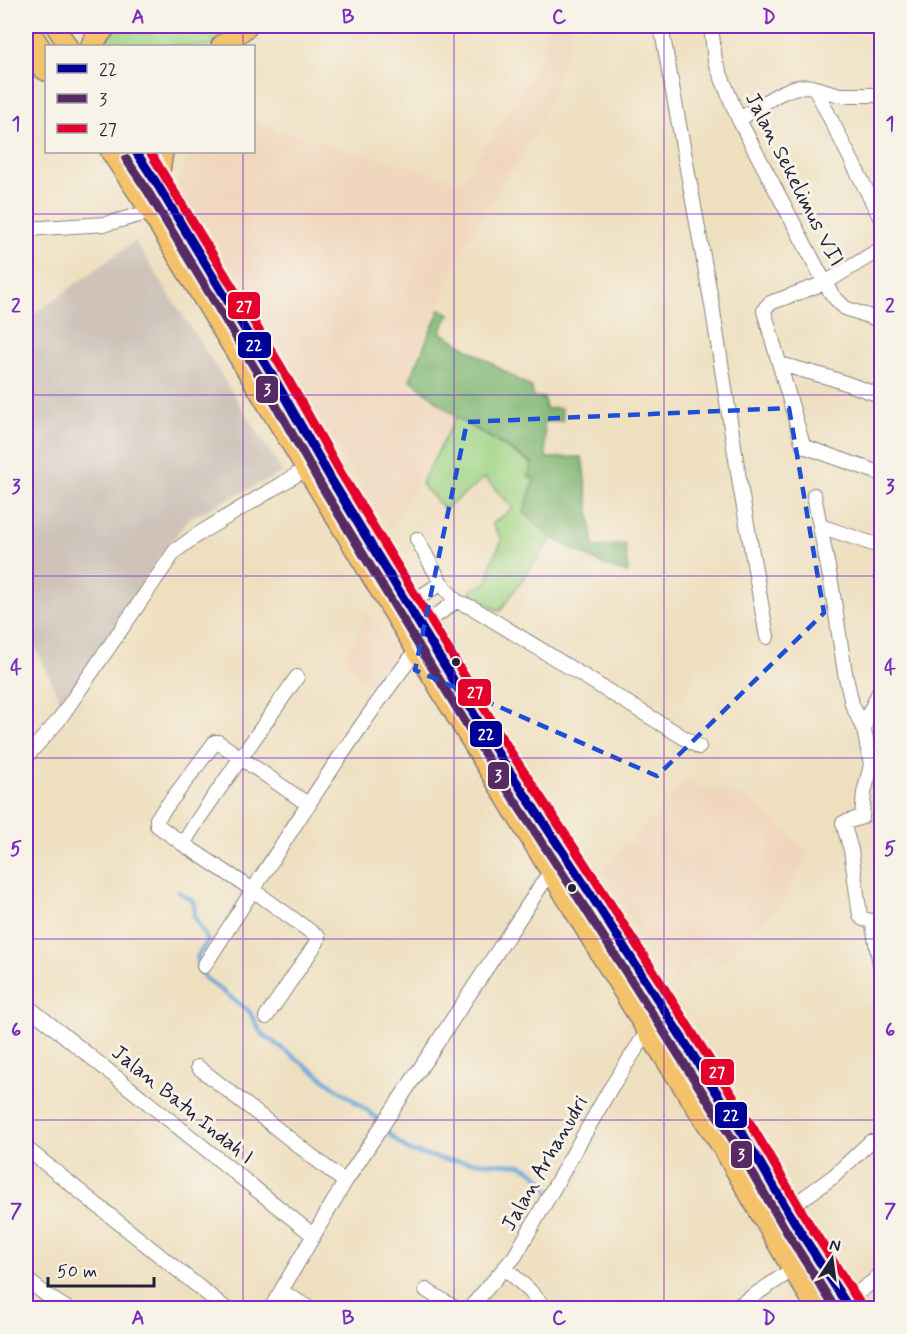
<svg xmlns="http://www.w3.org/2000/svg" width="907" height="1334" viewBox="0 0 907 1334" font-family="Mynerve,sans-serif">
	<rect width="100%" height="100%" fill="#f7f3e8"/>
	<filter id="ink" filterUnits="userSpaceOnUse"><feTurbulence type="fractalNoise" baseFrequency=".0167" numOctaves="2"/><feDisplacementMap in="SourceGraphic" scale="12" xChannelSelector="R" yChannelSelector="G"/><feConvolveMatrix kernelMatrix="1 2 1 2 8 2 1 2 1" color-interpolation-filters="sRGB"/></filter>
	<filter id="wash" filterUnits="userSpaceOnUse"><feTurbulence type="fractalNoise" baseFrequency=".008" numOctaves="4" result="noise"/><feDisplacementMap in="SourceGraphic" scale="24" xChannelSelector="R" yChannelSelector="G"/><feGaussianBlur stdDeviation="1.35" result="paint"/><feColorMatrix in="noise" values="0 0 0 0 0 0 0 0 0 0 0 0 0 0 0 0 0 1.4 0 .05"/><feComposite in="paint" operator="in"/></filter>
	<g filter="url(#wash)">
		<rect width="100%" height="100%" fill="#eedfbf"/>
		<path fill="#f0d6bc" d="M546,26h25l-1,18 -12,33 -24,59 -42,64 -31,53 -55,127 47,39 -63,111 -216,-335 16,-43h64v-30l208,60 74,-114 9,-27z
			M366,611l37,55 -28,24 -31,-29z
			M687,780l10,7 44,6 67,59 -23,48 -67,68 -14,-13 -31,29 -71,-112z"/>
		<path fill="#cec2b9" d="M135,241l148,231 -94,46 -30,39 -96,149 -37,-77v-309z"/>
		<path fill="#a1d687" stroke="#627c61" stroke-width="1.5" d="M114,26h129l-24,20h-121z
			M456,417l76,47 2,15 -9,33 27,26 -52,73 -30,-16 1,-5 16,-7 6,-24 9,-19 -10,-16 21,-16 -28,-30 -40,31 -24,-25z"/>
		<path fill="#80b774" stroke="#516c58" stroke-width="1.5" d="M440,309l10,5 -10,18 92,56 1,9 11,1 2,11 15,-1 2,13 -19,1 2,36 36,-1 12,91 31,-4 3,29 -20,-6 -56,-29 -28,-26 10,-33 -6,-3 4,-13 -76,-46 -46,-38z"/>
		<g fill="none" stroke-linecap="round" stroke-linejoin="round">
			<path stroke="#66a5d9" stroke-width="4.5" d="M179,892l15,10v14l14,25 -11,16 1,10 7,11 44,33 12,22 107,78 12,10 9,13 20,17 37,9 75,5 13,7 9,9 5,9"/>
		</g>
	</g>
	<g filter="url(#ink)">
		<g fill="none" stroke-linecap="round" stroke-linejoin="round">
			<g stroke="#88807d" stroke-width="16">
				<path id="minor" d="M661,26l51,279 28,180 27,152
					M711,26l4,35 24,59 86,163 8,13 12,12 37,13
					M815,88l25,7h42
					M739,120c18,-12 53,-41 76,-32l67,133
					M26,229l80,-5 44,-12
					M882,248l-57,35 -55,20 -4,4 -2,4 39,134 3,2 76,27
					M780,364l51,14 51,18
					M814,495l18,93 13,85 7,31 12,26
					M820,526l62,21
					M417,539l24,44 15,18 17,7 226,139
					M408,605l33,-22
					M421,627l35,-26
					M882,686l-16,34 -2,10 7,35 11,3
					M26,757l32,-36 117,-170 25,-18 106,-64
					M871,765l-7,28 -2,24 -19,6 8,27 9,66 3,3 9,2 10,53
					M183,844l16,-26 98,-141
					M204,966c69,-106 135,-215 212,-315
					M26,1005l287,230
					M266,1017l51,-75 1,-5 -65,-47 -70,-46 -26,-19v-6l58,-77h3l91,63
					M198,1067l147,115
					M26,1148l199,160
					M787,1210l47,-34 36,-34
					M505,1268l24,22 16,18
					M26,1279l23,18 17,11
					M426,1290l29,18
					M281,1291l28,17
					M845,1302l30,-22 7,-11
					M271,1308l74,-126 205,-310
					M470,1308l45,-52 95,-167 37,-57
					M735,1308l57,-38"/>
			</g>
			<g stroke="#88807d" stroke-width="21">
				<path id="major" d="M28,26l18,29
					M55,26l13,20
					M110,152l40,60 497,820 75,116 70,122 24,38
					M136,152l21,32 113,187 61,108 171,281 82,124 159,250 55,94 51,80"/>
			</g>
			<g stroke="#88807d" stroke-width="24">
				<path id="highway" d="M92,46l1,-4 13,-16
					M222,46l25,-20
					M26,57l20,13
					M157,184l5,-32"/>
			</g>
			<use href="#minor" stroke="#fff" stroke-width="14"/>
			<use href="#major" stroke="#f4c26a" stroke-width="18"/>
			<use href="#highway" stroke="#f4c26a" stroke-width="21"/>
			<g stroke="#f7f3e8" stroke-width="14">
				<path id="bus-1" d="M136,152l21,32 113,187 61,108 171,281 82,124 159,250 55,94 51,80"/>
			</g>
			<g stroke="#f7f3e8" stroke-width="14">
				<path id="bus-2" d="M126,159l21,31 113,187 61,108 171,281 82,125 159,249 55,94 47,74"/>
			</g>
			<g stroke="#f7f3e8" stroke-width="14">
				<path id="bus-3" d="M150,152l130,213 61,108 171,281 82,124 159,250 55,94 51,80"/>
			</g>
			<use href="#bus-1" stroke="#009" stroke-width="9"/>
			<use href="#bus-2" stroke="#562b63" stroke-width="9"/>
			<use href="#bus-3" stroke="#e4002b" stroke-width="9"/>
		</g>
	</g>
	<path fill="none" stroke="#1d4ed8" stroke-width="4.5" stroke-dasharray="12 8" stroke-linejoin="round" d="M789,408l35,205 -167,163 -242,-106 52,-248z"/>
	<path fill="none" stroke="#7b2cbf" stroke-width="1.5" stroke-opacity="0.55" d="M243,26v20M454,26v1282M664,26v1282M243,152v1156M26,214h856M26,395h856M26,576h856M26,758h856M26,939h856M26,1120h856"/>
	<g fill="#22223b" stroke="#f7f3e8" stroke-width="2">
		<circle cx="456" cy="662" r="5"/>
		<circle cx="572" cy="888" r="5"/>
	</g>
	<g text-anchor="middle" stroke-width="6" stroke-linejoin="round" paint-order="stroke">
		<g font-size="21" fill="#22223b" stroke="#f7f3e8">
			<text transform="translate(795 179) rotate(63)" y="7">Jalan Sekelimus VII</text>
			<text transform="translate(183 1104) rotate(39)" y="7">Jalan Batu Indah I</text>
			<text transform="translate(544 1163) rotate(-60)" y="7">Jalan Arhanudri</text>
		</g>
	</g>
	<g stroke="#f7f3e8" stroke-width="2">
		<rect x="227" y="291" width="34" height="29" rx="6" fill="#e4002b"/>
		<rect x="237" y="331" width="35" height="28" rx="6" fill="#009"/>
		<rect x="255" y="375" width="24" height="29" rx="6" fill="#562b63"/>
		<rect x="457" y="678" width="35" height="29" rx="6" fill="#e4002b"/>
		<rect x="469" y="720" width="34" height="28" rx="6" fill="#009"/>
		<rect x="487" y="761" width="23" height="29" rx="6" fill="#562b63"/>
		<rect x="700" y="1058" width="35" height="28" rx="6" fill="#e4002b"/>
		<rect x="714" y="1101" width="34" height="28" rx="6" fill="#009"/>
		<rect x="730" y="1140" width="23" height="29" rx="6" fill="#562b63"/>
	</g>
	<g font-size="16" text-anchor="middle" font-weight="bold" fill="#fff">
		<text x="244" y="312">27</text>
		<text x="254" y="351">22</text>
		<text x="267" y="395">3</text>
		<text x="475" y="698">27</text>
		<text x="486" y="740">22</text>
		<text x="498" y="781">3</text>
		<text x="717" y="1078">27</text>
		<text x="731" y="1121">22</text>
		<text x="741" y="1160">3</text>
	</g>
	<rect width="907" height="1334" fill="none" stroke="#f7f3e8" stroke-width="66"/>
	<rect x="45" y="45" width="210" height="108" fill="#f7f3e8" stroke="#a29fa3" stroke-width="1.5"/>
	<rect x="57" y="64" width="30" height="9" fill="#000099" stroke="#a29fa3" stroke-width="1.5"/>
	<text x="99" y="75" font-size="18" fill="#22223b">22</text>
	<rect x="57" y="94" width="30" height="9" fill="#562b63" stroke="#a29fa3" stroke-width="1.5"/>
	<text x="99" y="105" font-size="18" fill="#22223b">3</text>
	<rect x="57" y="124" width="30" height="9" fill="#e4002b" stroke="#a29fa3" stroke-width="1.5"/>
	<text x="99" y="135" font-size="18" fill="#22223b">27</text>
	<g transform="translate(832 1259) rotate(13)" stroke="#f7f3e8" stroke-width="4.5" paint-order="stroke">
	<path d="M0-4.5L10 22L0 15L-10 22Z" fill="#22223b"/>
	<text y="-9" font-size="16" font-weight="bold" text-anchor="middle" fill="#22223b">N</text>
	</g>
	<path d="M48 1277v9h106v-9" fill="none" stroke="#22223b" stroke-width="3"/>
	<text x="57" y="1277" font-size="18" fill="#22223b" stroke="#f7f3e8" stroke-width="4.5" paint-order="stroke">50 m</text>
	<rect x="33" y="33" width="841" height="1268" fill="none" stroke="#7b2cbf" stroke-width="2"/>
	<g font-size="20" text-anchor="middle" font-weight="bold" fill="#7b2cbf">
		<text x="138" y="23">A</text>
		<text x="348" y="23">B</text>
		<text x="559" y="23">C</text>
		<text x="769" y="23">D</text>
		<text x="16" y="130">1</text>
		<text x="890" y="130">1</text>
		<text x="16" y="312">2</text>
		<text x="890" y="312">2</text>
		<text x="16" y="493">3</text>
		<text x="890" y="493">3</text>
		<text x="16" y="674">4</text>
		<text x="890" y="674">4</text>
		<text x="16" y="855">5</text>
		<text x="890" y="855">5</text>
		<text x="16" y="1036">6</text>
		<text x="890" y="1036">6</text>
		<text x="16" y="1217">7</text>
		<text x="890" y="1217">7</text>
		<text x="138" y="1324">A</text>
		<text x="348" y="1324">B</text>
		<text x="559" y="1324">C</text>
		<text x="769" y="1324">D</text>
	</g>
</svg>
